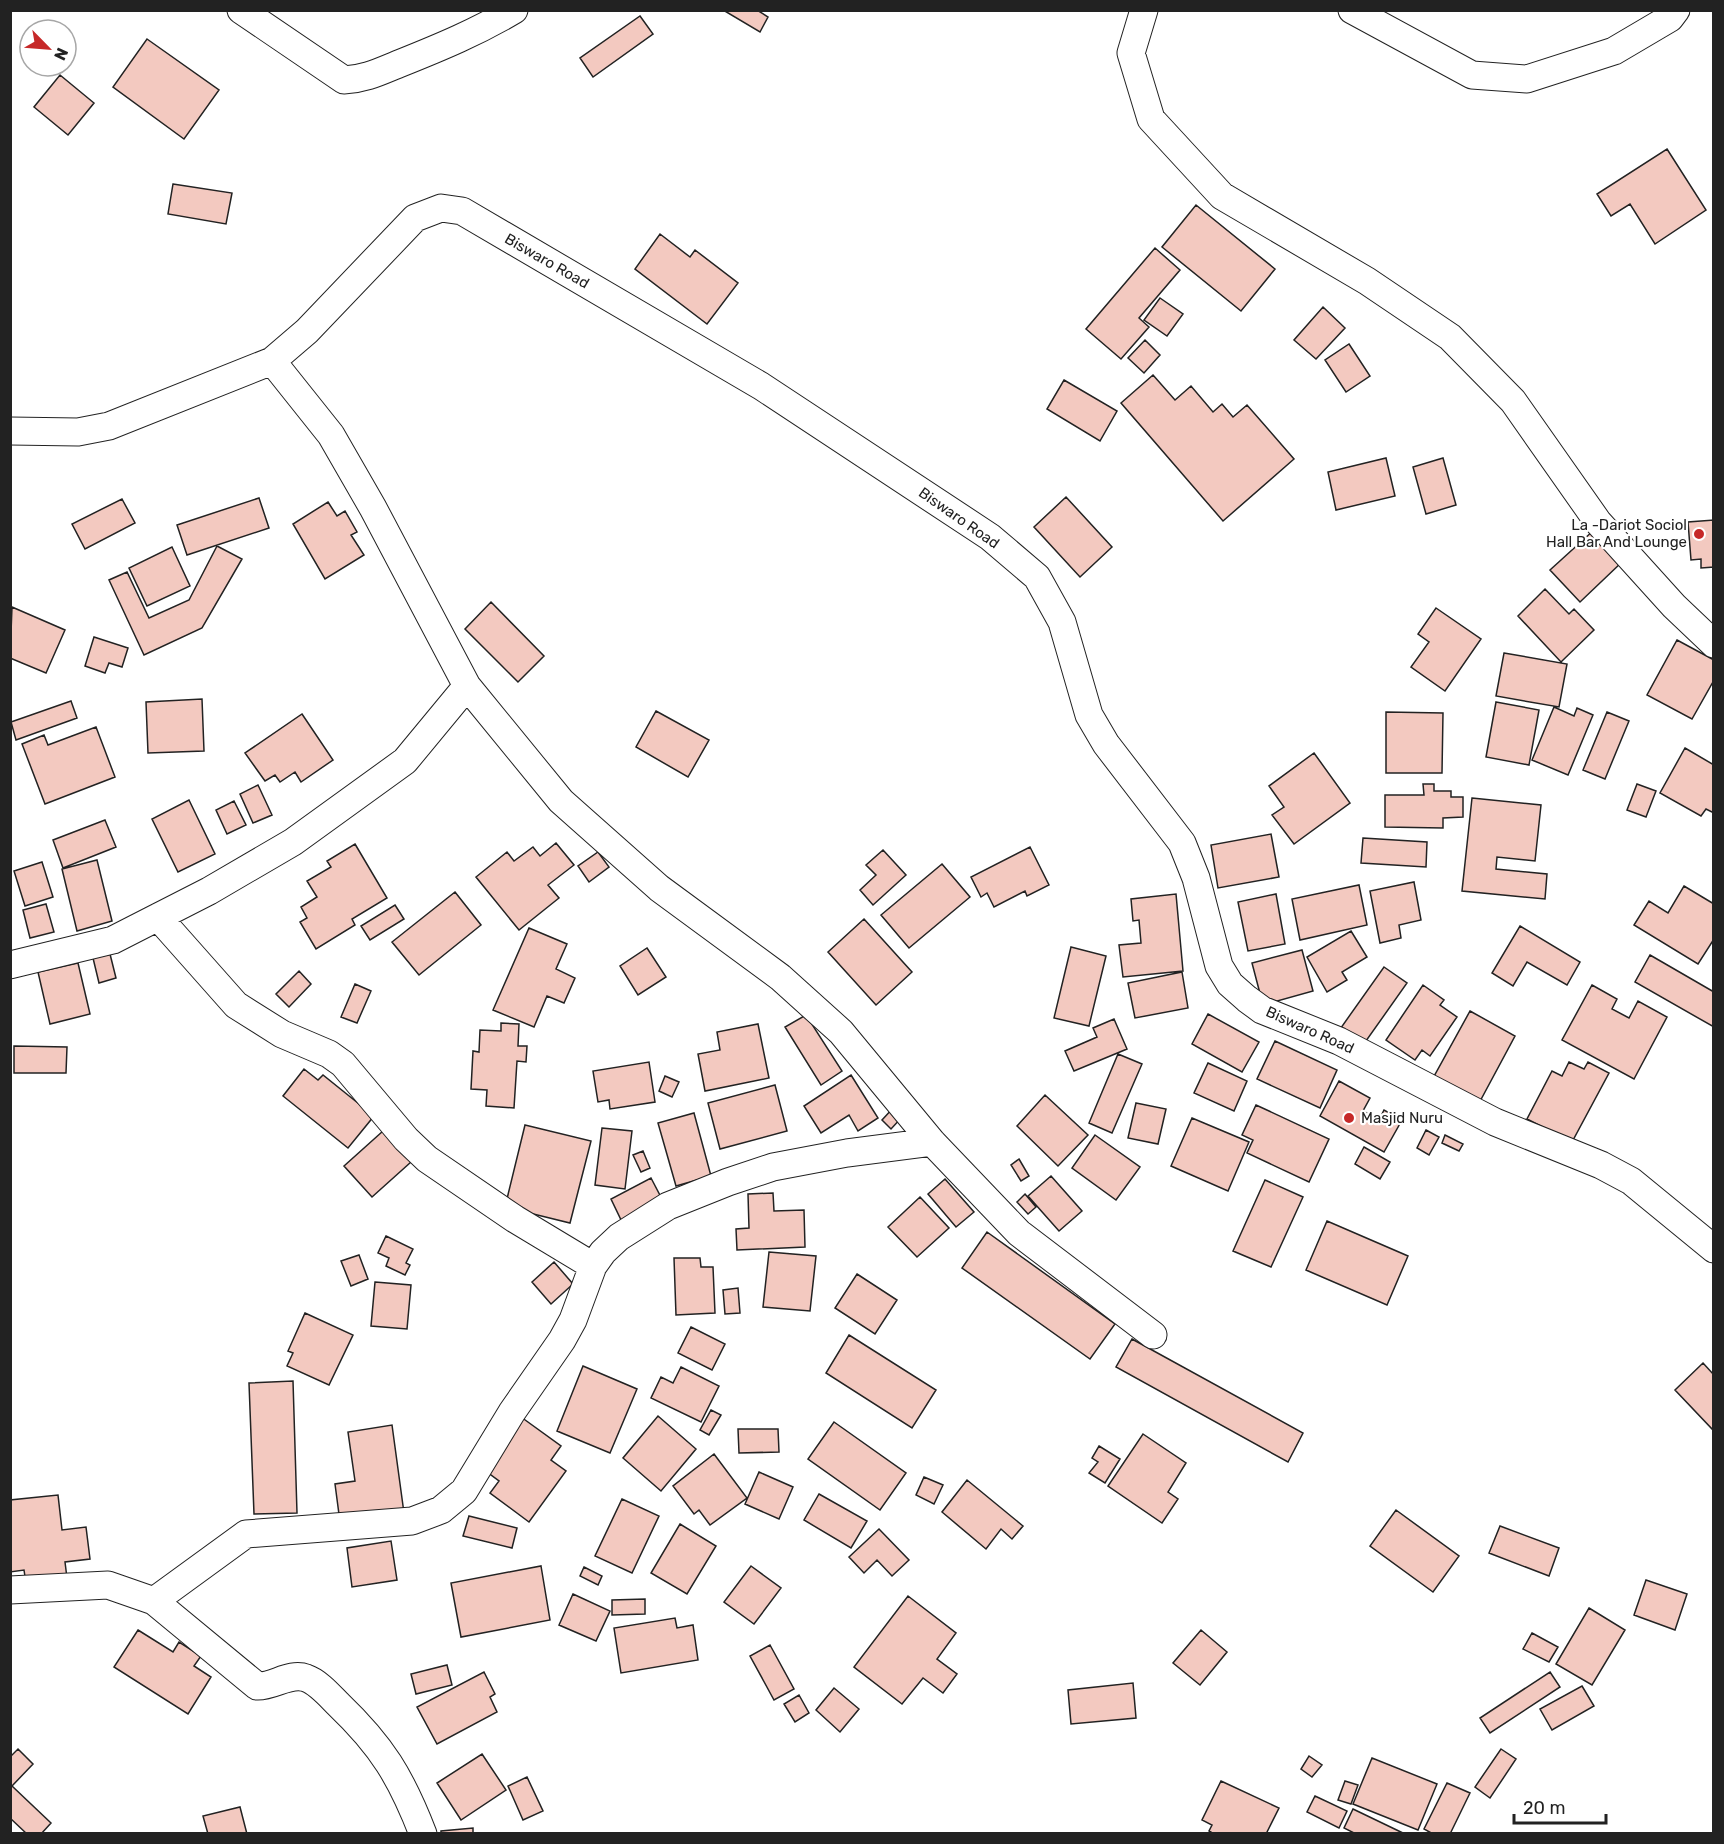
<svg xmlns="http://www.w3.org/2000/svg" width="1724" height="1844" viewBox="0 0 1724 1844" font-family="Rubik,sans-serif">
	<rect width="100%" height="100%" fill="#fff"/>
	<path fill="#f3c9c0" stroke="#222" stroke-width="1.5" d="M723,10h34l11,7 -8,15z
		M640,16l13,18 -60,43 -13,-19z
		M147,39l72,51 -35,49 -71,-52z
		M60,75l34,28 -26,32 -34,-28z
		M1667,149l39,61 -51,34 -25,-40 -19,12 -14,-22z
		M173,184l59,9 -6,31 -58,-10z
		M1196,205l79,64 -34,42 -79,-64z
		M660,234l30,23 5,-7 43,33 -31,41 -72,-55z
		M1155,248l25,22 -41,48 10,9 -28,32 -35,-30z
		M1160,298l23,16 -16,22 -23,-16z
		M1323,307l22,21 -29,31 -22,-19z
		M1145,340l15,15 -16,18 -16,-15z
		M1349,344l21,32 -24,16 -21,-32z
		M1153,375l22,25 16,-14 22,26 9,-8 11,13 14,-12 47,54 -71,62 -102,-118z
		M1064,380l53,31 -17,30 -53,-32z
		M1386,458l9,38 -59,14 -8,-38z
		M1443,458l13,47 -30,9 -13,-47z
		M1066,497l46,50 -32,30 -46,-50z
		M259,498l10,30 -82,27 -10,-30z
		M122,499l13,24 -50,26 -13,-25z
		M328,502l9,14 8,-5 12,21 -6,3 13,20 -39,24 -32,-55z
		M1714,520v47l-13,1v-9l-10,1 -3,-38z
		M1594,530l29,31 -43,41 -30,-32z
		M217,546l25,13 -40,69 -58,27 -35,-75 18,-8 22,46 40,-18z
		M172,547l18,39 -43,20 -18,-38z
		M1545,589l24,25 5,-5 20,21 -33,32 -43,-46z
		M491,602l53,54 -26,26 -53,-53z
		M12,607l53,23 -19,43 -36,-15z
		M1436,608l45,31 -36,52 -34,-24 18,-25 -11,-8z
		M94,637l34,11 -6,19 -13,-4 -4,10 -20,-7z
		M1677,640l37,20v20l-22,39 -45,-24z
		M1504,653l63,11 -8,43 -63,-11z
		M202,699l2,52 -56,2 -2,-51z
		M71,701l6,17 -61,22 -5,-18z
		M1496,702l43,8 -10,55 -43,-8z
		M1554,707l20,9 3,-8 16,7 -25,60 -36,-15z
		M656,711l53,29 -21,37 -52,-30z
		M1386,712l57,1 -1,60h-56z
		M1607,712l22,9 -24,58 -22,-9z
		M302,714l31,46 -32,22 -6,-10 -15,10 -5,-7 -10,6 -20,-28z
		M96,727l19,50 -70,27 -23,-60 22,-9 4,10z
		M1685,748l29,17v48l-8,-4 -5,7 -41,-23z
		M1314,753l36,50 -56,41 -22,-29 12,-8 -15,-21z
		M1423,784h11v7h17v6h12v20l-20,1v10l-58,-1v-32h39z
		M1637,784l19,7 -10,26 -19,-7z
		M258,785l14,30 -19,8 -13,-29z
		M1472,798l69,7 -6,56 -38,-4 -1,12 51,5 -2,25 -83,-8z
		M189,800l26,54 -37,18 -26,-53z
		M234,801l12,24 -19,9 -11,-24z
		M105,820l11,27 -53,21 -10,-28z
		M1271,834l8,43 -61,11 -7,-43z
		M1363,838l64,4 -1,25 -65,-4z
		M556,843l18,22 -26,20 11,13 -40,32 -43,-53 31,-25 7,9 19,-14 7,9z
		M355,844l32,54 -35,21 3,6 -39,24 -16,-27 7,-4 -6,-11 16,-10 -10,-16 24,-14 -4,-6z
		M1030,847l19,38 -22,11 -2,-5 -31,16 -7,-14 -6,4 -10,-20z
		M883,850l23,25 -33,30 -13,-15 16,-15 -10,-10z
		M598,852l11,15 -20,15 -11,-16z
		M97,860l15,61 -35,10 -15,-62z
		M42,862l11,35 -28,9 -11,-35z
		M942,864l28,33 -61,51 -28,-33z
		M1414,882l7,38 -22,5 2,13 -21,5 -10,-52z
		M1359,885l8,40 -67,15 -8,-41z
		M1684,886l30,18v35l-16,25 -64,-39 15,-24 19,12z
		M455,892l26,33 -62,50 -27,-33z
		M1176,894l7,77 -60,6 -4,-32 22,-2 -2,-23 -6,1 -2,-22z
		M1276,894l9,50 -37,7 -10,-49z
		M46,904l8,28 -24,6 -7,-28z
		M395,905l9,14 -34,21 -9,-14z
		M864,919l48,53 -36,33 -48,-53z
		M1520,926l60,36 -13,23 -40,-23 -14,24 -21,-13z
		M529,928l38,16 -11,25 19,9 -11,25 -17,-7 -13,31 -41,-17z
		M1351,931l16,26 -25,15 5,8 -20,12 -20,-35z
		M1071,947l35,9 -17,70 -35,-8z
		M647,948l19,29 -28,18 -18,-29z
		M1302,950l11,41 -50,14 -11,-42z
		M110,954l6,24 -17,5 -6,-25z
		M1650,955l64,37v35l-79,-45z
		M78,963l12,51 -40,10 -12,-52z
		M1384,967l23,16 -46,65 -23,-16z
		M299,971l12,13 -22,23 -13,-13z
		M1182,972l6,36 -53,10 -7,-35z
		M355,984l16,7 -14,32 -16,-6z
		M1423,985l21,15 -4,5 17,12 -27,39 -8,-6 -7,10 -29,-20z
		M1592,985l25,14 -5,10 17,9 9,-17 29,16 -33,62 -72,-39z
		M1470,1011l45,25 -37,69 -46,-25z
		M1208,1014l51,28 -17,30 -50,-28z
		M806,1015l36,56 -21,14 -36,-58z
		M1114,1019l13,30 -53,22 -9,-20 32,-14 -4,-9z
		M501,1023l18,1 -1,22h9l-1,16 -9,-1 -3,47 -28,-2 1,-16 -16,-1 2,-38 6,1 1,-22 21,1z
		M758,1024l11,54 -64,13 -7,-37 22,-4 -3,-18z
		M1275,1041l62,29 -17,38 -63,-29z
		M14,1046l53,1 -1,26h-52z
		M1118,1054l24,10 -30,69 -23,-10z
		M649,1062l6,40 -45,7 -1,-9 -11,2 -5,-31z
		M1569,1062l15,7 4,-7 21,11 -37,69 -45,-23 25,-48 10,5z
		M1208,1063l39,18 -13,30 -40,-18z
		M304,1069l14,11 5,-5 51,41 -26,32 -65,-52z
		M851,1075l27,43 -20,13 -9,-16 -28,18 -17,-27z
		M665,1076l14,6 -7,15 -13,-6z
		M1339,1081l31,17 -7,13 16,9 5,-10 18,10 -18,32 -64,-36z
		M775,1085l12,46 -67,18 -12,-46z
		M1045,1095l43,40 -30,31 -41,-40z
		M1136,1103l30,6 -8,35 -30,-6z
		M1256,1105l73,34 -20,43 -62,-29 6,-13 -11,-5z
		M894,1107l9,9 -12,13 -9,-9z
		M694,1113l17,63 -35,10 -18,-63z
		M1192,1118l57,24 -21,49 -57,-25z
		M525,1125l66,16 -21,82 -65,-16z
		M602,1128l30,3 -7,58 -30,-4z
		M1426,1130l13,7 -10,18 -12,-7z
		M383,1131l28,31 -39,35 -28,-31z
		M1095,1135l45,32 -24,33 -44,-32z
		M1445,1135l18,9 -4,7 -17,-8z
		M1364,1147l26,15 -10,17 -25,-15z
		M643,1151l7,17 -9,4 -8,-17z
		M1019,1159l10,17 -8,5 -10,-16z
		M1051,1176l31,35 -23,20 -31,-35z
		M651,1178l13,25 -41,21 -12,-25z
		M945,1179l29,33 -18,15 -28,-33z
		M1265,1180l38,17 -32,70 -38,-16z
		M773,1193l1,18 30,-1 1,37 -68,3 -1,-21 13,-1 -1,-34z
		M1025,1194l11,13 -8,7 -11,-12z
		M920,1197l29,31 -32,29 -29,-30z
		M1327,1221l81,35 -21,49 -81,-35z
		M987,1232l128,92 -25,35 -128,-91z
		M386,1236l27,13 -7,14 4,2 -5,10 -19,-9 3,-8 -11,-5z
		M769,1252l47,4 -6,55 -47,-4z
		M359,1255l9,24 -17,7 -10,-25z
		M674,1258h26l1,9h12l2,46 -39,2z
		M554,1262l19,22 -22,20 -19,-22z
		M857,1274l40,26 -22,34 -40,-26z
		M375,1282l36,3 -4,44 -36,-3z
		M738,1288l2,25 -15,1 -2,-24z
		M305,1313l48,22 -24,50 -42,-19 6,-13 -5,-2z
		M691,1327l34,17 -13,26 -34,-17z
		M849,1335l87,55 -24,38 -86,-55z
		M1132,1339l171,94 -15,29 -172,-95z
		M1703,1363l11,12v56l-39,-41z
		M583,1366l54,23 -27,64 -53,-22z
		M681,1367l38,19 -18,36 -50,-24 10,-21 12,6z
		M293,1381l4,132 -43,1 -5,-131z
		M711,1410l10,5 -12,20 -9,-5z
		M658,1416l38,33 -35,42 -38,-33z
		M521,1417l40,29 -10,14 15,11 -37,51 -39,-29 9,-12 -16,-12z
		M834,1422l72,51 -26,37 -72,-51z
		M392,1425l12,88 -64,9 -5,-38 20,-3 -7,-49z
		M738,1429h40l1,23 -40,1z
		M1143,1434l43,29 -18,29 10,7 -16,24 -54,-37z
		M1099,1446l21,13 -15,24 -16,-10 9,-11 -6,-4z
		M714,1454l33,44 -37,27 -11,-15 -5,4 -21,-28z
		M759,1472l34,15 -14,32 -34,-15z
		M924,1477l19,8 -9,19 -18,-9z
		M967,1480l56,46 -11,13 -11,-10 -15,20 -44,-37z
		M819,1494l48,27 -16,27 -47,-28z
		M58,1495l4,35 24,-3 4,32 -25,3 2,16 -41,5 -2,-13 -14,2v-72z
		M622,1499l37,17 -27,57 -37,-17z
		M1396,1510l63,46 -26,36 -63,-46z
		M469,1516l48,12 -5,20 -49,-12z
		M680,1524l36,22 -29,48 -36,-21z
		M1500,1526l59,22 -10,28 -60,-23z
		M879,1529l30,31 -17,16 -15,-16 -13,13 -15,-16z
		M391,1541l6,39 -45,7 -5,-39z
		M541,1566l9,54 -89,17 -10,-54z
		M751,1566l30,22 -27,36 -30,-22z
		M584,1567l18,9 -4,9 -18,-9z
		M1646,1580l41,14 -12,36 -41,-15z
		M573,1594l37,17 -14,30 -37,-16z
		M908,1596l48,37 -19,26 20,15 -14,19 -20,-15 -21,26 -48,-37z
		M645,1599v15l-33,1v-15z
		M1589,1608l36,22 -33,55 -36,-21z
		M675,1618l2,10 16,-3 5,35 -77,13 -7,-45z
		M138,1630l35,22 6,-10 22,14 -7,10 17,11 -23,37 -74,-47z
		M1201,1630l26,22 -27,33 -27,-22z
		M1532,1633l26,14 -9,15 -26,-13z
		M770,1645l24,44 -20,11 -24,-44z
		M447,1665l5,20 -36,9 -5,-20z
		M484,1672l11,22 -5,3 7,15 -60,32 -20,-37z
		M1550,1672l10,15 -70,46 -10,-15z
		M1133,1683l3,35 -65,6 -3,-34z
		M1582,1686l12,20 -42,24 -12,-21z
		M834,1688l25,21 -19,23 -24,-22z
		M799,1695l10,18 -14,9 -11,-18z
		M18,1749l15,15 -21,22 39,37 -10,11h-14l-17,-16v-61z
		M1501,1749l15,10 -26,39 -15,-11z
		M482,1754l24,36 -45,30 -24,-37z
		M1309,1756l13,9 -10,12 -11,-8z
		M1372,1758l65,26 -19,46 -65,-26z
		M527,1777l16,34 -20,9 -15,-34z
		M1221,1781l58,27 -13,26h-52l-5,-3 3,-6 -10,-5z
		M1345,1781l13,4 -7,19 -13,-4z
		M1447,1783l23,10 -20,41h-17l-9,-5z
		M1315,1796l32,15 -8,17 -32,-16z
		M240,1807l7,27h-39l-5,-18z
		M1353,1809l52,25h-49l-12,-6z
		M473,1828v6h-32v-3z"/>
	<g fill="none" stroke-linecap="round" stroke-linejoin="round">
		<g stroke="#222" stroke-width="29">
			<path id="minor" d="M241,10l103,70c22,-1 37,-9 57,-17 40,-16 76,-31 113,-53
				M1144,10l-13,43 20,66 71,77 145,85 83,56 63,64 85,121 76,84 40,38
				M1352,10l120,65 55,4 87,-28 56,-33 6,-8
				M272,361l59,74 42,73 94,178 94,115 98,87 121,89 61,55 91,110 87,91 134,102
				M10,431l68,1 31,-6 163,-65 35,-30 108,-113 26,-10 21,3 299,175 229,151 47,40 25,45 27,93 17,29 76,99 14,35 23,88 11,18 17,15 15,11 77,31 156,81 106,43 30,16 83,68
				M158,917l78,88 46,29 47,20 14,10 63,75 21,20 88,60 78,47
				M10,965l103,-25 96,-49 84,-49 112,-81 62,-75
				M10,1590l98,-5 46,16 103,85c16,1 33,-14 49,-8 12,4 24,18 32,26 44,42 63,73 85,130
				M154,1601l92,-67 166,-13 29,-11 23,-19 48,-79 50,-72 11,-20 20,-54 10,-14 16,-15 49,-31 60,-24 45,-15 74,-14 85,-11"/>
		</g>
		<use href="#minor" stroke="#fff" stroke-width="27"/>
	</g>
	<g fill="#c62828" stroke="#fff" stroke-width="2">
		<circle cx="1699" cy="534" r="6"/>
		<circle cx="1349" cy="1118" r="6"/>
	</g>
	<g text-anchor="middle" stroke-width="4.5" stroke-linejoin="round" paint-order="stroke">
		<g font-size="15" fill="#222" stroke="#fff">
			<text transform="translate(547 261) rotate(30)" y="5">Biswaro Road</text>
			<text transform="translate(959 518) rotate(35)" y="5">Biswaro Road</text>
			<text transform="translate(1310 1030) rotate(24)" y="5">Biswaro Road</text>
		</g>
		<g font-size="15" fill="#222" stroke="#fff" text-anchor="end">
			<text x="1687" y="530">La -Dariot Sociol<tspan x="1687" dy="17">Hall Bar And Lounge</tspan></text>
			<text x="1361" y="1123" text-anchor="start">Masjid Nuru</text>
		</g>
	</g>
	<rect width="1724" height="1844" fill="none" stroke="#222222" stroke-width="24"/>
	<g transform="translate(48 48) rotate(115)"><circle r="28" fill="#ffffff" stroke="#a7a7a7" stroke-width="1.5"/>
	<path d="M0-4.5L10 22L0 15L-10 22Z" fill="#c62828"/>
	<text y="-9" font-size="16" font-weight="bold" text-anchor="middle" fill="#222222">N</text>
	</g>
	<path d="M1514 1814v9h92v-9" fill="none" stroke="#222222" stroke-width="3"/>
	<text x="1523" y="1814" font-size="18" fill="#222222" stroke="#ffffff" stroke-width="4.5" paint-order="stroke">20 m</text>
</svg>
